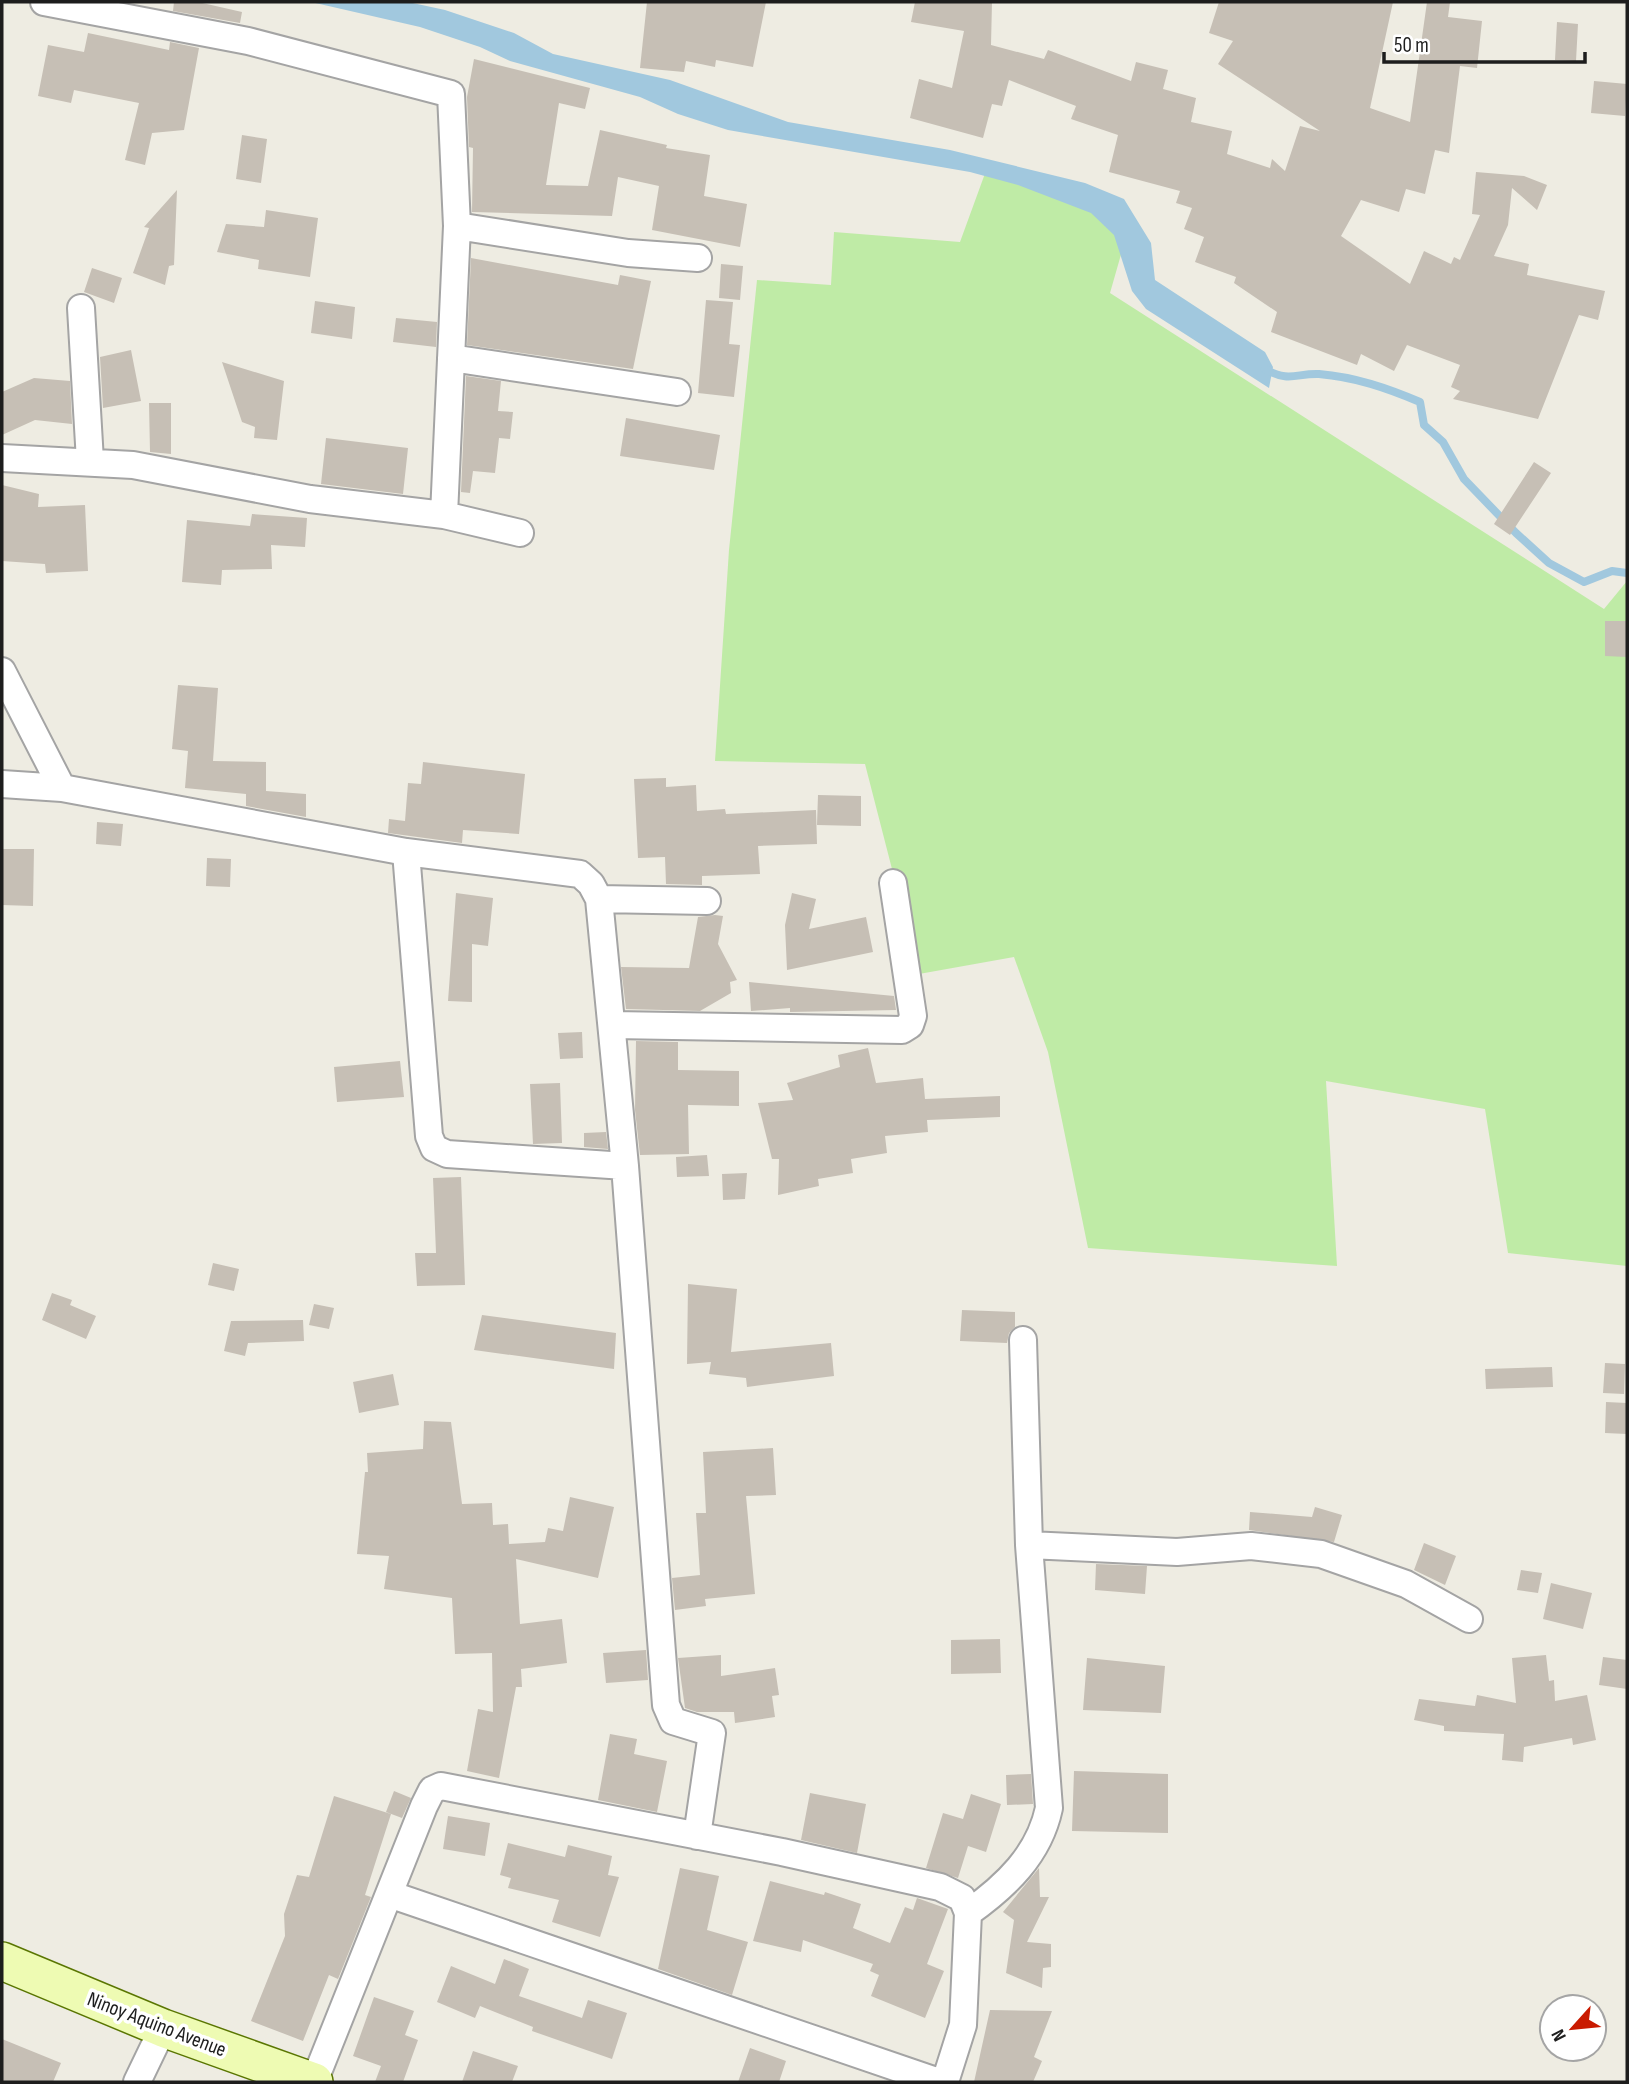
<svg xmlns="http://www.w3.org/2000/svg" width="1629" height="2084" viewBox="0 0 1629 2084" font-family="'Sofia Sans Condensed',sans-serif">
	<rect width="100%" height="100%" fill="#eeece2"/>
	<path fill="#bfeba6" d="M987,168l143,55 -20,70 494,316 23,-28v685l-119,-13 -23,-144 -159,-28 11,185 -249,-18 -40,-196 -34,-95 -95,17 -54,-210 -150,-3 14,-211 28,-270 74,5 3,-53 126,10z"/>
	<path fill="#a1c8de" d="M311,2h97l37,8 69,23 39,21 117,26 118,42 162,28 135,33 39,16 27,44 4,37 110,72 8,15 -4,21 -123,-79 -14,-18 -18,-56 -23,-22 -73,-28 -48,-13 -242,-42 -50,-16 -38,-17 -130,-36 -30,-14 -60,-20z"/>
	<g fill="none" stroke-linecap="round" stroke-linejoin="round">
		<path stroke="#a1c8de" stroke-width="8" d="M1265,369c25,14 31,4 54,5 36,3 68,14 101,28l4,23 19,17 21,37 52,54 33,30 35,19 28,-11 15,2"/>
	</g>
	<path fill="#c6bfb5" d="M174,2h24l44,10 -2,11 -67,-12z
		M647,2h119l-13,65 -37,-7 -1,7 -29,-6 -2,11 -44,-4z
		M915,2h77l-1,43 53,14 4,-9 83,31 5,-19 32,8 -5,19 33,9 -5,24 41,9 -5,23 43,14 2,-9 13,12 15,-45 20,5 -102,-67 15,-23 -24,-8 10,-31h174l-23,106 40,14 17,-120h23l-2,15 34,4 -5,47 -17,-2 -11,87 -14,-3 -10,44 -19,-5 -7,23 -38,-12 -20,36 69,48 14,-33 27,13 3,-7 6,3 20,-45 -8,-1 4,-42 48,4 23,9 -10,25 -25,-22 -4,37 -14,31 35,8 -2,11 78,16 -7,29 -19,-5 -41,104 -85,-20 7,-8 -9,-4 9,-22 -53,-20 -13,26 -33,-17 -4,11 -86,-33 6,-20 -43,-29 2,-6 -41,-15 9,-25 -20,-8 8,-21 -16,-5 4,-12 -71,-19 9,-37 -47,-16 5,-13 -67,-26 -7,26 -10,-2 -9,34 -73,-20 9,-39 33,9 12,-57 -53,-9z
		M1557,22l21,2 -2,37 -21,-1z
		M88,33l81,17 1,-8 29,6 -15,82 -32,3 -7,32 -20,-5 14,-57 -65,-13 -3,13 -33,-7 10,-51 36,7z
		M474,59l116,29 -5,21 -26,-6 -13,82 42,1 12,-56 67,15 -1,3 44,7 -6,41 43,8 -7,43 -88,-17 7,-44 -41,-9 -6,39 -140,-4 1,-64 -4,-1 -2,-50z
		M1594,81l33,3 -2,32 -34,-3z
		M242,135l25,4 -6,44 -25,-4z
		M177,190l-3,75 -5,1 -4,19 -32,-12 16,-45 -5,-1z
		M266,210l52,8 -8,59 -52,-8 1,-9 -42,-8 9,-28 38,3z
		M471,258l147,27 2,-10 31,6 -18,88 -166,-24z
		M721,264l22,2 -3,34 -21,-2z
		M92,268l30,10 -8,25 -30,-11z
		M706,300l27,2 -4,42 11,1 -6,52 -36,-4z
		M315,301l40,6 -3,32 -41,-6z
		M396,318l41,4 -1,25 -43,-5z
		M131,350l10,51 -38,7 -3,-51z
		M222,362l62,19 -7,59 -23,-2 1,-11 -13,-5z
		M466,376l35,5 -3,30 15,1 -3,27 -11,-1 -4,35 -22,-2 -3,22 -9,-1z
		M34,378l36,3 2,43 -37,-4 -33,15v-43z
		M149,403h22v51l-21,-2z
		M626,418l94,17 -6,35 -94,-14z
		M326,438l82,10 -5,46 -82,-10z
		M1534,462l17,11 -41,62 -16,-11z
		M2,485l37,9 -1,13 47,-2 3,66 -42,2 -1,-9 -43,-3z
		M252,514l55,4 -2,29 -34,-2 1,24 -50,1 -1,15 -39,-3 5,-62 63,6z
		M1605,621h22v36l-22,-1z
		M178,685l40,3 -5,73 53,1v29l40,3v23l-60,-11v-12l-61,-6 3,-37 -16,-2z
		M423,762l102,12 -6,60 -56,-4 -1,13 -74,-10 1,-14 16,2 3,-38 13,1z
		M666,778v9l30,-2 1,26 28,-2 1,5 90,-4 1,34 -59,2 2,28 -58,2v9l-36,-1 -1,-27 -27,1 -4,-79z
		M818,795l43,1v30l-44,-1z
		M97,822l26,2 -2,22 -25,-2z
		M2,849h32l-1,57 -31,-1z
		M207,858l24,1 -1,28 -24,-1z
		M456,893l37,5 -5,48 -16,-2v58l-24,-1z
		M792,893l24,6 -7,30 57,-12 7,35 -86,18 -2,-45z
		M715,915l8,1 -5,28 19,36 -7,2 1,11 -31,18 -74,-2 -5,-42 68,1 9,-51z
		M749,982l145,14 2,14 -106,2v-4l-39,3z
		M582,1032l1,26 -23,1 -2,-26z
		M636,1041l42,1v28l61,1v35l-51,-1 1,49 -49,1 -5,-45z
		M868,1048l8,35 47,-5 2,21 75,-3v21l-73,3 1,12 -43,4 2,17 -36,6 2,14 -35,6 1,7 -41,9 1,-36h-7l-14,-56 35,-3 -6,-17 53,-16 -2,-12z
		M400,1061l4,36 -67,5 -3,-35z
		M560,1083l2,60 -29,1 -3,-60z
		M606,1132l2,17 -24,-2v-14z
		M707,1155l2,21 -32,1 -1,-20z
		M747,1173l-2,26 -22,1 -1,-26z
		M461,1177l4,108 -48,1 -2,-33h21l-3,-75z
		M213,1263l26,6 -5,22 -26,-6z
		M688,1284l49,5 -6,63 100,-9 3,33 -87,11 -1,-9 -37,-4 2,-12 -24,2z
		M52,1293l20,7 -2,5 26,11 -10,23 -44,-19z
		M314,1304l20,4 -5,21 -20,-4z
		M962,1310l53,2v15l-6,6 -2,10 -47,-2z
		M482,1315l134,18 -2,36 -140,-19z
		M303,1320l1,21 -56,2 -3,13 -21,-5 7,-30z
		M1605,1363l20,1 -1,30 -21,-1z
		M1552,1367l1,20 -67,2 -1,-20z
		M393,1374l6,31 -40,8 -6,-31z
		M1606,1402l21,1v31l-22,-1z
		M424,1421l27,1 11,82 30,-1 1,22 15,-1 1,20 36,-2 3,-14 15,3 7,-34 44,10 -16,71 -82,-19 4,65 42,-5 5,44 -46,6 1,18h-6l-17,91 -32,-7 11,-62 15,3 -1,-59 -37,1 -3,-56 -68,-9 5,-33 -32,-2 8,-82h3l-1,-19 56,-4z
		M773,1448l3,47 -30,1 9,98 -50,5 1,7 -31,4 -3,-32 28,-3 -4,-62h10l-3,-61z
		M1315,1507l27,8 -8,27 -85,-12 1,-18 62,5z
		M1424,1543l32,13 -11,29 -31,-15z
		M1096,1564l51,2 -2,28 -50,-4z
		M1521,1570l21,3 -4,20 -21,-3z
		M1551,1583l41,10 -9,36 -40,-10z
		M1000,1639l1,34 -50,1v-34z
		M646,1650l2,30 -42,3 -3,-30z
		M721,1655v21l54,-8 4,27 -7,1 3,21 -40,6 -1,-11h-37l-12,-4 -7,-50z
		M1546,1655l3,26 5,-1 1,21 32,-6 9,45 -23,5 -1,-7 -48,9 -1,15 -21,-2 2,-26 -60,-3v-5l-30,-6 5,-21 56,7 2,-11 39,8 -4,-45z
		M1603,1657l24,3v29l-28,-4z
		M1087,1658l78,8 -4,47 -78,-3z
		M610,1734l27,5 -3,15 33,7 -10,51 -59,-12z
		M1074,1771l94,3v59l-96,-2z
		M1031,1774l2,30 -26,1 -1,-30z
		M394,1791l17,7 -9,20 -16,-6z
		M810,1793l56,11 -9,49 -56,-13z
		M971,1794l30,10 -15,48 -18,-6 -10,32 -32,-10 17,-55 20,6z
		M334,1796l57,18 -26,81 6,2 -33,82 -9,-4 -26,66 -52,-20 34,-85 -1,-22 13,-39 12,2z
		M448,1816l42,7 -5,33 -42,-7z
		M508,1843l57,14 3,-12 44,11 -4,19 11,2 -19,60 -48,-15 7,-22 -51,-12 3,-10 -11,-3z
		M680,1868l39,8 -12,54 41,12 -16,53 -74,-26z
		M1039,1868l1,29h9l-22,45 24,2v23l-8,1 -1,20 -36,-15 8,-53 -11,-8z
		M770,1881l54,14 1,-3 36,12 -8,24 37,15 15,-36 8,3 4,-12 31,11 -21,55 17,7 -19,47 -54,-22 8,-21 -9,-4 3,-7 -70,-24 -2,12 -48,-11z
		M504,1959l25,10 -10,27 63,22 6,-18 39,13 -15,46 -80,-28 1,-4 -53,-21 -5,12 -38,-16 14,-36 44,18z
		M374,1997l40,14 -9,24 13,5 -15,42h-28l6,-16 -28,-10z
		M990,2010l62,1 -18,46 8,4 -9,21h-59z
		M2,2039l59,24 -8,19h-51z
		M750,2048l36,13 -7,21h-41z
		M473,2051l45,15 -6,16h-50z"/>
	<g fill="none" stroke-linecap="round" stroke-linejoin="round">
		<g stroke="#a4a4a4" stroke-width="30">
			<path id="minor" d="M44,2l204,39 203,53 6,132 -13,289
				M457,226l171,27 70,5
				M81,308l9,153
				M451,358l226,34
				M2,458l131,7 177,34 134,16 76,18
				M2,671l60,117
				M2,784l60,4 344,64 174,22 11,10 8,15 26,267 41,539 7,16 39,12 -15,103
				M406,852l23,284 5,12 13,6 178,12
				M599,899l108,2
				M613,1025l289,5 8,-5 3,-9 -20,-133
				M1029,1545l148,7 74,-6 70,8 85,30 63,35
				M389,1894l550,188
				M137,2082l26,-54
				M314,2082l110,-276 8,-16 9,-4 341,66 158,35 22,11 6,15
				M945,2082l18,-57 5,-112c38,-27 71,-58 81,-105l-20,-263 -6,-205"/>
		</g>
		<g stroke="#5a7602" stroke-width="40">
			<path id="secondary" d="M2,1961l161,67 151,54"/>
		</g>
		<use href="#minor" stroke="#fff" stroke-width="26"/>
		<use href="#secondary" stroke="#eefbb3" stroke-width="37"/>
	</g>
	<g text-anchor="middle" stroke-width="7" stroke-linejoin="round" paint-order="stroke">
		<g font-size="21" fill="#1d1d1d" stroke="#fff">
			<text transform="translate(157 2024) rotate(21)" y="7">Ninoy Aquino Avenue</text>
		</g>
	</g>
	<rect width="1629" height="2084" fill="none" stroke="#1d1d1d" stroke-width="7"/>
	<g transform="translate(1573 2028) rotate(243)"><circle r="33" fill="#ffffff" stroke="#a5a5a5" stroke-width="2"/>
	<path d="M0-5L12 26L0 18L-12 26Z" fill="#c91a00"/>
	<text y="-10" font-size="19" font-weight="bold" text-anchor="middle" fill="#1d1d1d">N</text>
	</g>
	<path d="M1384 52v10h201v-10" fill="none" stroke="#1d1d1d" stroke-width="3.5"/>
	<text x="1394" y="52" font-size="21" fill="#1d1d1d" stroke="#ffffff" stroke-width="5" paint-order="stroke">50 m</text>
</svg>
